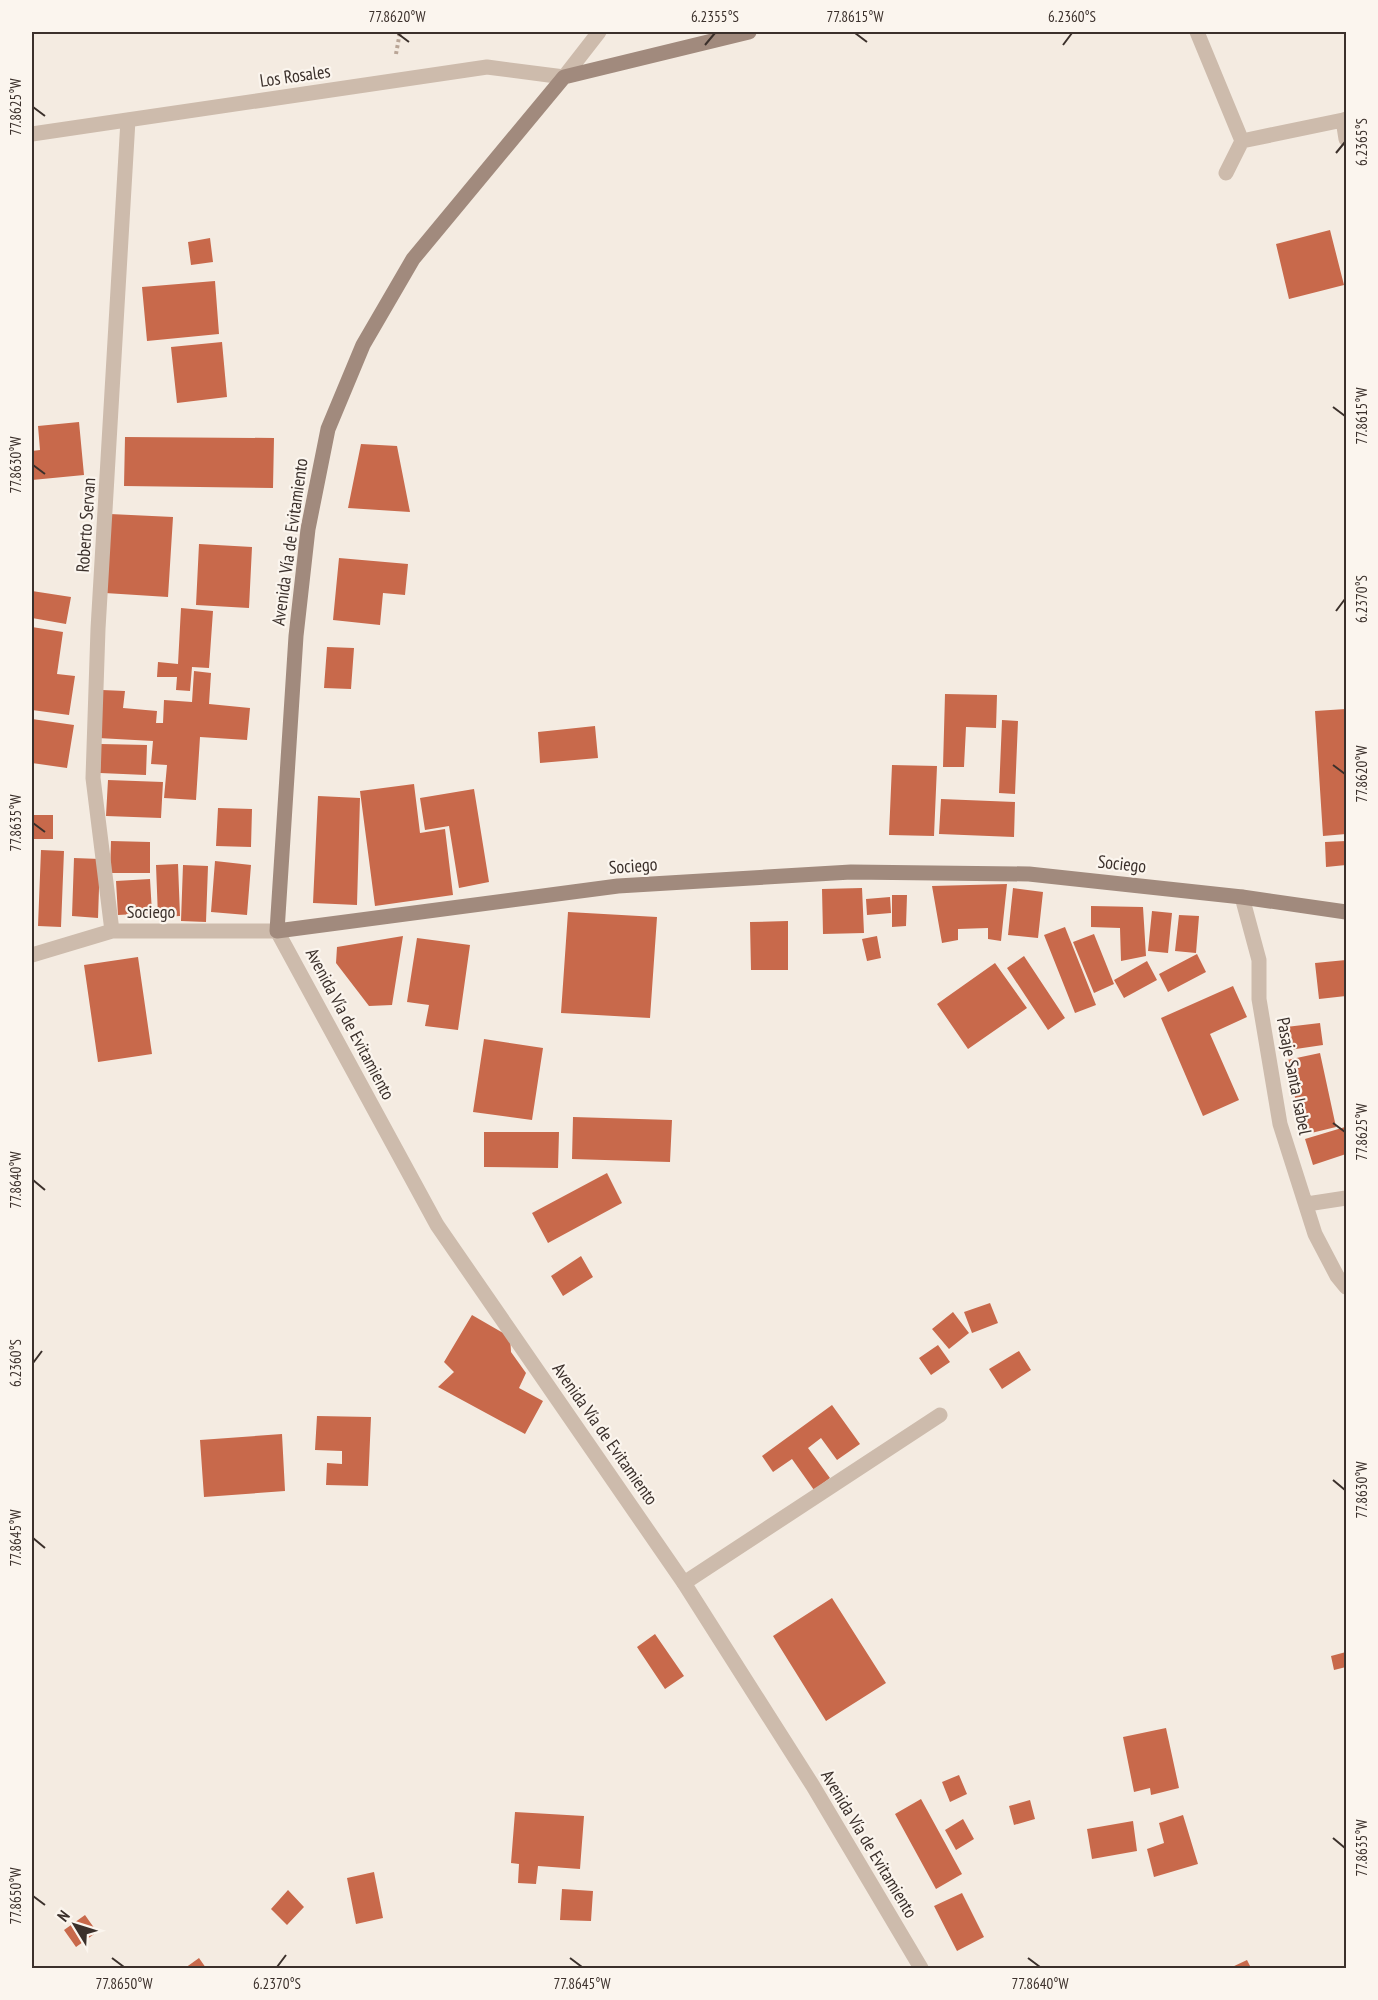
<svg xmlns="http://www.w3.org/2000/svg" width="1378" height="2000" viewBox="0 0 1378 2000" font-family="'PT Sans Narrow',sans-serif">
	<rect width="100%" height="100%" fill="#f4ebe1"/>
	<path fill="#c8694b" d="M1330,230l14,55 -55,14 -13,-55z
		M210,238l3,24 -22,3 -3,-23z
		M215,281l4,53 -72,7 -5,-54z
		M222,342l5,55 -50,6 -6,-56z
		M79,422l5,53 -52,5v-29l8,-1 -2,-24z
		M125,437l149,1 -1,50 -149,-2z
		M361,444l36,2 13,66 -62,-4z
		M110,514l63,3 -5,80 -63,-4z
		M199,544l53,3 -3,61 -53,-3z
		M339,558l69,6 -3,31 -22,-2 -3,32 -47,-5z
		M32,591l39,6 -5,27 -34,-6z
		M181,608l32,3 -4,57 -17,-1 -2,24 -14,-1 1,-13h-20l1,-15 20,2z
		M32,627l31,5 -6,42 18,2 -6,39 -37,-5z
		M327,647l27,1 -3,41 -27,-1z
		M194,671l17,2 -2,31 41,4 -3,32 -47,-3 -4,63 -32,-2 3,-33 -16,-1 2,-23 -55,-3 4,-48 23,1 -2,17 34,3 -1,12h7l1,-23 28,2z
		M945,694l52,1 -1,33 -30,-1 -2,40h-21z
		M1346,709v125l-23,2 -8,-125z
		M32,719l42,6 -7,43 -35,-5z
		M1002,720l16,1 -3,73 -16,-1z
		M595,726l3,32 -58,5 -2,-31z
		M101,744l46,1 -1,30 -46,-2z
		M892,765l45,1 -3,70 -45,-1z
		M108,780l55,2 -2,36 -55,-2z
		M414,784l6,49 25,-4 8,66 -78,11 -15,-115z
		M474,789l15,93 -30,6 -10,-62 -24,4 -5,-32z
		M318,796l42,2 -3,107 -44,-2z
		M941,799l74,3 -1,35 -75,-3z
		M218,808l34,1 -1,38 -35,-1z
		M32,815h21v24h-21z
		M111,841l39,1v31h-40z
		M1346,841v24l-20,2 -1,-25z
		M41,850l23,1 -3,76 -23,-1z
		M74,858l26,1 -2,59 -26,-2z
		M215,861l36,4 -4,50 -36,-3z
		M178,864l2,52 -22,1 -2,-52z
		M183,865l25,1 -2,56 -25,-1z
		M150,879l2,34 -34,2 -2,-34z
		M1007,884l-6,57 -13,-2v-11l-30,1v11l-16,3 -10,-57z
		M862,888l2,45 -41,1 -1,-45z
		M1013,888l30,4 -5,46 -30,-3z
		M892,895h15l-1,31 -14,1z
		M890,897l1,16 -24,2 -1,-16z
		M1091,906l52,1 3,49 -25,5 -1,-33 -29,-1z
		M1152,911l20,2 -4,40 -20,-2z
		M568,912l89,5 -7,101 -89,-5z
		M1179,915l20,1 -3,37 -21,-2z
		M788,921v49h-37l-1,-48z
		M1065,927l31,78 -21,8 -31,-78z
		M1094,934l20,50 -20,9 -21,-51z
		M403,936l-11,69 -23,1 -33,-43 1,-16z
		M877,936l4,22 -14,3 -5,-22z
		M417,938l53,7 -12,85 -33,-4 4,-21 -22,-3z
		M1197,954l9,18 -38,20 -9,-18z
		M1024,956l41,62 -17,12 -41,-62z
		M138,957l14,97 -54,8 -14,-97z
		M1346,960v36l-27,3 -4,-36z
		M1147,961l10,19 -33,18 -10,-18z
		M995,963l32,45 -59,41 -31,-45z
		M1233,986l14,31 -37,17 29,66 -36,16 -42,-98z
		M1320,1023l3,22 -34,5 -3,-23z
		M484,1039l59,9 -11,72 -59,-8z
		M1320,1053l16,74 -33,8 -16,-75z
		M573,1117l99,3 -2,42 -98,-3z
		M1345,1127l1,27 -33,11 -8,-26z
		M484,1132h75l-1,36 -74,-1z
		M607,1173l15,30 -74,40 -16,-30z
		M581,1256l12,21 -30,19 -12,-20z
		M990,1303l8,20 -26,10 -8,-21z
		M953,1312l16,21 -20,16 -17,-20z
		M472,1315l38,22 1,15 15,21 -7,15 24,13 -18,33 -87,-47 16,-15 -10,-10z
		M938,1345l12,17 -19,13 -12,-17z
		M1019,1351l12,19 -29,19 -13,-20z
		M832,1405l28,39 -23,16 -16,-22 -13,10 22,30 -16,12 -22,-31 -19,13 -11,-16z
		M317,1416l54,1 -3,69 -42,-1 1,-22 15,1v-13l-27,-1z
		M282,1434l3,57 -81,6 -4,-57z
		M832,1598l54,85 -60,38 -53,-85z
		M655,1634l29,42 -19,13 -28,-42z
		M1346,1652v15l-12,3 -3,-14z
		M1166,1728l13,60 -28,7 -1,-7 -16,4 -11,-55z
		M959,1775l8,19 -17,8 -8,-20z
		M921,1799l41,75 -26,15 -41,-75z
		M1030,1800l5,19 -21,6 -5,-19z
		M515,1812l69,4 -4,53 -42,-3 -2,18 -18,-1 1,-19 -8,-1z
		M1183,1815l15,49 -44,13 -7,-28 17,-6 -5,-20z
		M963,1819l11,20 -18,11 -11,-20z
		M1133,1821l4,30 -45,8 -5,-30z
		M374,1872l9,46 -27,6 -9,-46z
		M562,1889l31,2 -2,30 -31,-1z
		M288,1890l16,17 -17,18 -16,-16z
		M962,1893l22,44 -27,14 -23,-45z
		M85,1915l12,17 -21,15 -12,-17z
		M199,1958l7,10h-21z
		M1247,1960l4,8h-21z"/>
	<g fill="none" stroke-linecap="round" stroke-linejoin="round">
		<path stroke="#b9a596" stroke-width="4" stroke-dasharray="3 3" stroke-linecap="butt" d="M396,54l4,-22"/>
		<path stroke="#cdbbac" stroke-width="15" d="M684,1583l256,-168"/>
		<path stroke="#cdbbac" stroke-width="15" d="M1197,32l45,109
			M1346,119l-3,1 3,19
			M32,134l455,-67 77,10 35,-45
			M1226,173l16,-32 101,-21
			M1242,897l17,63v39l21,125 35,110 22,42 9,11
			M112,931l-19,-153 5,-149 30,-509
			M32,955l80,-24h165
			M1307,1204l39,-6"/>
		<path stroke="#cdbbac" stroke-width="15" d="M277,931l160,294 247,358 129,203 108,182"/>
		<path stroke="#a18a7d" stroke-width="15" d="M749,32l-185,45 -151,182 -50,86 -35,84 -20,100 -12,107 -19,295 341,-45 233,-14 178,2 213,23 104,15"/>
	</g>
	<path fill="none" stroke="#3b302b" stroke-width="2" d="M397,33l12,9M855,33l12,9M705,45l10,-12M1063,45l9,-12M33,107l12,9M1336,153l9,-11M1333,407l12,9M33,465l12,9M1336,611l9,-12M1333,765l12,9M33,823l12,9M1333,1123l12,9M33,1180l12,10M33,1363l9,-12M1333,1480l12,10M33,1538l12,10M1333,1838l12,10M33,1896l12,9M112,1958l12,9M570,1958l12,9M1028,1958l12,9M277,1967l9,-12"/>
	<g text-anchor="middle" stroke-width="4.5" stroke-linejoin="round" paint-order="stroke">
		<g font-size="18" fill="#3b302b" stroke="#fbf5ee">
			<text transform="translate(295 76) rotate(-8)" y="6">Los Rosales</text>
			<text transform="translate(86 525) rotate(-86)" y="6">Roberto Servan</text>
			<text transform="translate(290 542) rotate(-82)" y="6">Avenida Vía de Evitamiento</text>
			<text transform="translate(1122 864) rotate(6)" y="6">Sociego</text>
			<text transform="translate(633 866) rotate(-4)" y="6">Sociego</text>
			<text x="151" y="918">Sociego</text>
			<text transform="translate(350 1024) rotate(62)" y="6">Avenida Vía de Evitamiento</text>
			<text transform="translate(1294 1076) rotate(79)" y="6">Pasaje Santa Isabel</text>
			<text transform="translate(605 1434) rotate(55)" y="6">Avenida Vía de Evitamiento</text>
			<text transform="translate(869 1844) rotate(59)" y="6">Avenida Vía de Evitamiento</text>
		</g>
	</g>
	<rect width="1378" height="2000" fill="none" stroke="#fbf5ee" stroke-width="66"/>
	<g transform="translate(75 1925) rotate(308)" stroke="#fbf5ee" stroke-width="4.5" paint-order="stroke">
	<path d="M0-4.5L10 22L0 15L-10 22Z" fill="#3b302b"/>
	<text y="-9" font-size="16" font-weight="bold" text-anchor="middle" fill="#3b302b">N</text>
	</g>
	<rect x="33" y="33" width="1312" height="1934" fill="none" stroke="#3b302b" stroke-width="2"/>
	<g font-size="15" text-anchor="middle" fill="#3b302b">
		<text x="397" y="22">77.8620°W</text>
		<text x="715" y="22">6.2355°S</text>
		<text x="855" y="22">77.8615°W</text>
		<text x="1072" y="22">6.2360°S</text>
		<text transform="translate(16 107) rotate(-90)" y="5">77.8625°W</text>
		<text transform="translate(1362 142) rotate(-90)" y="5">6.2365°S</text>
		<text transform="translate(1362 416) rotate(-90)" y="5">77.8615°W</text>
		<text transform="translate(16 465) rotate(-90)" y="5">77.8630°W</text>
		<text transform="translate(1362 599) rotate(-90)" y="5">6.2370°S</text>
		<text transform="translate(1362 774) rotate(-90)" y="5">77.8620°W</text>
		<text transform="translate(16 823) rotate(-90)" y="5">77.8635°W</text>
		<text transform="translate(1362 1132) rotate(-90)" y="5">77.8625°W</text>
		<text transform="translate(16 1180) rotate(-90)" y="5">77.8640°W</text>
		<text transform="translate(16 1363) rotate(-90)" y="5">6.2360°S</text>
		<text transform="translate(1362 1490) rotate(-90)" y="5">77.8630°W</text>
		<text transform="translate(16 1538) rotate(-90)" y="5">77.8645°W</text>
		<text transform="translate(1362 1848) rotate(-90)" y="5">77.8635°W</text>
		<text transform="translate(16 1896) rotate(-90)" y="5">77.8650°W</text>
		<text x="124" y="1989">77.8650°W</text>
		<text x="277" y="1989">6.2370°S</text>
		<text x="582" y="1989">77.8645°W</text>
		<text x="1040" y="1989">77.8640°W</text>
	</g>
</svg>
